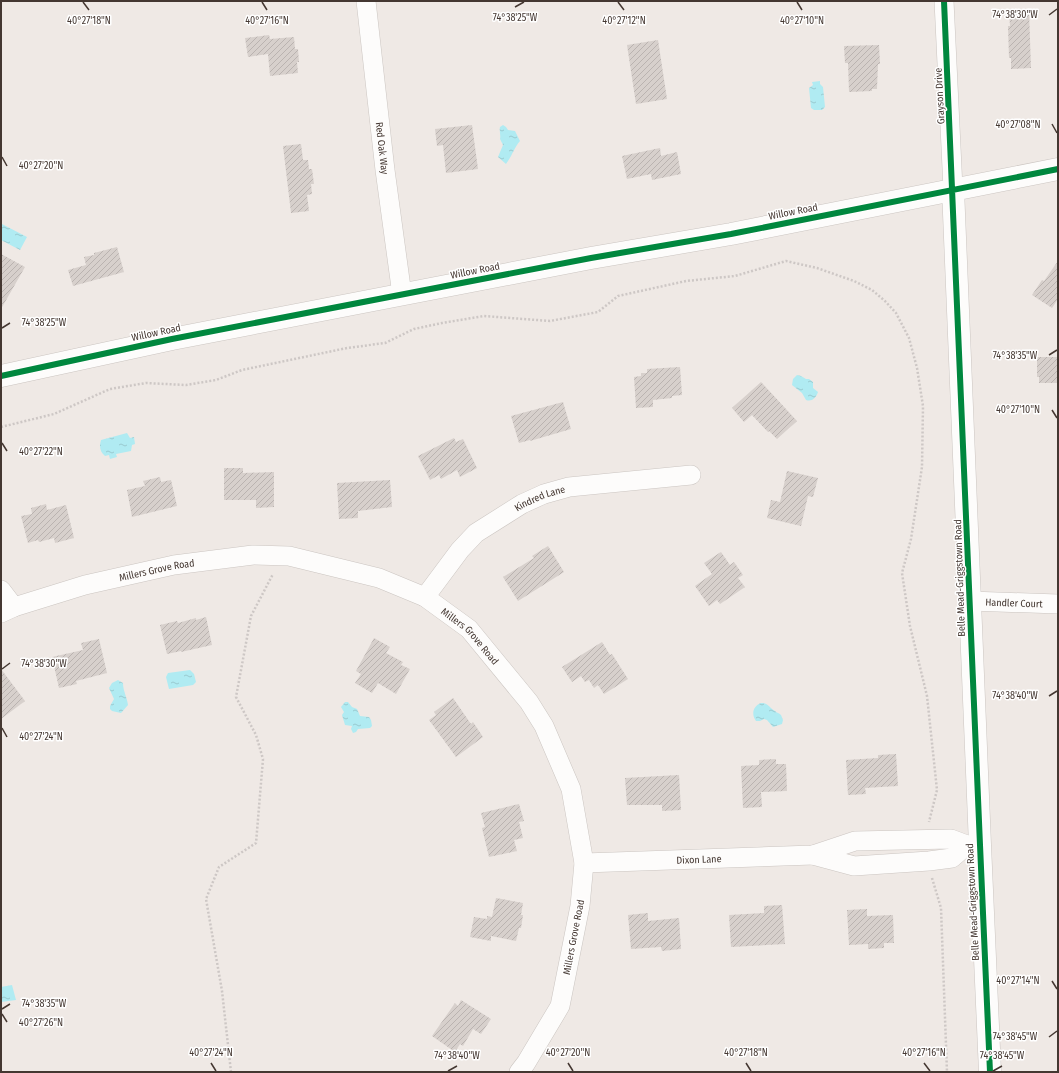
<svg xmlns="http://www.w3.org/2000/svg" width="1059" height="1073" viewBox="0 0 1059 1073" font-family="'Fira Sans Condensed',sans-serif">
	<defs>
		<pattern id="water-ripples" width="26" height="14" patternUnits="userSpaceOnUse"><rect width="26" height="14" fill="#b0ebf2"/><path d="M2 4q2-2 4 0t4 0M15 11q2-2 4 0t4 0" fill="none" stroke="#99cad0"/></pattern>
		<pattern id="building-hatch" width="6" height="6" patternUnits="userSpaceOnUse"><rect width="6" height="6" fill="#d7d0cc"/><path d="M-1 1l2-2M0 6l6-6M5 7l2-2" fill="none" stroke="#bab3b0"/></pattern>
	</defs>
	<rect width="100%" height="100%" fill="#efe9e5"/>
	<path fill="url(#water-ripples)" d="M820,81v3l3,3 2,20 -3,3h-8l-3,-2 -2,-20 4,-3 -1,-3z
		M503,125l3,2 2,3 7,1 5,10c-6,7 -8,15 -14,23l-8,-7 5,-12 -3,-6c1,-4 -1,-8 0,-12z
		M2,224l25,13 -7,13 -19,-10v-14z
		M797,375l4,1 5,3h3l4,3v6l5,4c-2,6 -6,10 -12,8l-4,-7 -10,-8 1,-6z
		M127,433l3,5 4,-1 1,7 -3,1 -1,6 -15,3 1,3 -7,2 -1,-4 -4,1c-5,-4 -6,-9 -4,-16z
		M190,670l4,4 2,8 -3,3 -24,4 -3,-12 2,-4z
		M118,680l5,3c0,8 4,14 5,22l-7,8 -9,-2 -2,-2v-3l4,-7 -5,-11 3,-5z
		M345,702h3l4,5 5,2 3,7 9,1 2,3 1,6 -2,2 -12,1 -2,3 -3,1 -2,-4 1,-3 -7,-1 -3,-10 2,-3 -3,-5z
		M761,703c8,0 8,5 14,8 2,2 4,2 6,4l2,5 -1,4 -9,3 -6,-7 -3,-1 -4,2h-4c-5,-7 -3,-15 5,-18z
		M12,985l4,15 -15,2v-15z"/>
	<path fill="url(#building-hatch)" d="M1029,11l2,57 -20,1v-11h-2l-1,-32h2l-1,-14z
		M269,35l1,4 24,-2 1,12h3l1,13h-2l1,11 -28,3 -2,-22 -20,3 -3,-19z
		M658,40l9,59 -31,5 -9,-59z
		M879,45l1,19h-2l-1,25h-5v2l-23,1 -1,-29h-3l-1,-17z
		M472,125l6,44 -32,4 -3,-28 -6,1 -2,-17z
		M301,144l2,16h5l1,9h3l2,15h-3l1,10 -5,1 2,16 -18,2 -8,-67z
		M660,148l1,8 16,-4 4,22 -29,6 -1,-6 -24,5 -5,-23z
		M117,247l7,25 -51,14 -5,-16 18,-5 -2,-8 10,-2v-2z
		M1,254l24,13 -24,42z
		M1058,261v38l-6,9 -20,-13 10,-15 2,1z
		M1037,357h21v26h-19v-6h-2z
		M680,367l2,28 -10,1v2l-19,2v7l-17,1 -2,-31 7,-1v-3h6v-4z
		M761,382l36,39 -20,18 -8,-8 -1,1 -16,-17 -8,7 -12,-14z
		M563,402l8,27 -41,12v-1l-11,3 -8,-27z
		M454,438l2,4 7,-3 14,29 -17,9 -3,-7 -16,9 -2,-4 -9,5 -12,-24z
		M224,468h19v5l31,-1v35l-18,1v-8h-32z
		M787,471l31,7 -5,19 -5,-1 -7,30 -34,-8 4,-18 9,2z
		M160,477l1,5 10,-2 6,26 -45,11 -5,-27 18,-4 -2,-5z
		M390,480l2,27 -34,4v7l-19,1 -2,-36z
		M46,504l1,6 19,-5 8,33 -19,5 -1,-5 -15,4 -1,-2 -10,3 -7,-27 11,-2 -1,-6z
		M548,546l16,26 -46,29 -15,-24 31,-19 -2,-2z
		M721,552l9,13 4,-3 9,13 -5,3 7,9 -25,17 -3,-4 -8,6 -14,-20 17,-12 -8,-11z
		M206,617l6,28 -31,7v-1l-14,3 -7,-29 17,-4 1,2 18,-5v2z
		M374,638l16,9 -4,6 17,9 -2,3 9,4 -14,25 -18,-11 -6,10 -17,-10 6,-9 -5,-3z
		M99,639l8,34 -31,8 1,3 -18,4 -7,-31 31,-7 -2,-7z
		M602,642l8,13 2,-1 16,25 -24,15 -6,-9 -4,3 -5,-8 -4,2 -4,-6 -9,6 -10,-15z
		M1,669l24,32 -24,18z
		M453,698l18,26 2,-2 10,15 -27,20 -27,-37 7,-5 -2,-3z
		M896,754l2,32 -33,2 1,6 -18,1 -2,-35 32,-2v-3z
		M776,759v5h10l1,27 -26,1 1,15 -19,1 -2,-42 18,-1v-5z
		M679,775l2,35 -19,1v-6h-35l-2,-27z
		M519,804l5,17 -5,1 4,16 -9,2 3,11 -28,6 -7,-29 3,-1 -4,-14z
		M496,898l27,5 -2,12h2l-2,13h-2l-3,13 -25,-5v5l-21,-4 4,-20 13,2v-3l5,1z
		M782,905l3,39 -54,3 -2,-32 35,-2v-7z
		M867,909v7l26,-1 1,28h-10v5l-16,1v-5l-19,1 -2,-35z
		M648,913v8l31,-3 2,31 -19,2 -1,-4 -30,2 -3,-34z
		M461,1000l30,19 -10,15 -8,-5 -10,17 -3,-2 -5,8 -23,-16 23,-33 3,3z"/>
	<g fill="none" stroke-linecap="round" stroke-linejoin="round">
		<g stroke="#cbc5c1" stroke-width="20">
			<g id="minor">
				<path id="s1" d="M366,1l19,169 17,125"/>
				<path d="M944,1l9,188"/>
				<path d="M1,590l13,17"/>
				<path id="s2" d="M425,597l35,-47 16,-17 46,-29 22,-10 25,-7 122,-12"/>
				<path id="s3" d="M970,601l88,3"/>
				<path id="s4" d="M1,613l13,-6 71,-22 89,-20 79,-10 36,1 90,22 46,19 44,32 60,73 15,24 27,63 13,74 -4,43 -20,100 -34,57 -7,9"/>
				<path d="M813,855l41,11 75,-5 23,-3 15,-13"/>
				<path id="s5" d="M584,863l229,-8 42,-14 96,-2 16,6h13"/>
			</g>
		</g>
		<g stroke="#cbc5c1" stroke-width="23">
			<path id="tertiary" d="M953,189l27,656 10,227
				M1,376l171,-37 419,-81 140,-24 327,-65"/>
		</g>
		<path stroke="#cdc7c5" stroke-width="2.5" stroke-dasharray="2 2" stroke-linecap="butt" d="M1,427l53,-13 56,-25 36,-6 40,2 30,-5 26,-10 105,-22 38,-5 29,-14 28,-6 42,-7 66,5 48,-9 20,-16 68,-15 49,-5 51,-15 31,7 37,13 18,9 13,11 11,12 13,25 8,30 6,38 -1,61 -11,72 -9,34 8,53 17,70 10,94 -8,32
			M932,878l9,30 6,164
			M231,1072l-9,-81 -16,-92 13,-32 37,-24 7,-84 -7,-24 -20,-38 15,-81 22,-42"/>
		<use href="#minor" stroke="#fdfcfb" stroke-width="19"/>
		<use href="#tertiary" stroke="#fdfcfb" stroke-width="22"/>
		<g stroke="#fff" stroke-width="8">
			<path id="cycleway" d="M944,1l36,844 10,227
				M1,376l171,-37 419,-81 140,-24 327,-65"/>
		</g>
		<use href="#cycleway" stroke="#00873e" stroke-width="6"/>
	</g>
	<path fill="none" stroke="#443731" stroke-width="1.5" d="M83,2l6,8M262,2l5,8M618,2l6,8M797,2l5,8M515,7l9,-5M1049,15l8,-6M1052,124l5,9M2,157l5,9M2,328l8,-5M1049,355l8,-5M1052,410l5,8M2,443l5,8M2,669l8,-6M1049,696l8,-5M2,728l5,9M1052,981l5,8M2,1009l8,-5M2,1014l5,8M1049,1037l8,-6M211,1063l5,8M568,1063l5,8M746,1063l5,8M924,1063l6,8M448,1071l9,-5M993,1071l9,-5"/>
	<g text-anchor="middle" stroke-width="3" stroke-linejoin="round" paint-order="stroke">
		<g font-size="10" fill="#443731" stroke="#fff">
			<text transform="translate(939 96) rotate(-93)" y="4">Grayson Drive</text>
			<text dy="4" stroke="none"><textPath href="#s1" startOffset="148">Red Oak Way</textPath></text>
			<text transform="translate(793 211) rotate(-11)" y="4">Willow Road</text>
			<text transform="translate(475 270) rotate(-11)" y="4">Willow Road</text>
			<text transform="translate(156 332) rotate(-12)" y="4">Willow Road</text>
			<text dy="4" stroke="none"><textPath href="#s2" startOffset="155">Kindred Lane</textPath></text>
			<text dy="4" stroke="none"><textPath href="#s4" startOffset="162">Millers Grove Road</textPath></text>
			<text transform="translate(959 578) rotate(-92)" y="4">Belle Mead-Griggstown Road</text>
			<text dy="4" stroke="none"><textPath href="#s3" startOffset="44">Handler Court</textPath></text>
			<text dy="4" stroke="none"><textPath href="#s4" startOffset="498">Millers Grove Road</textPath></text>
			<text dy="4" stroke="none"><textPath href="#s5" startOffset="115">Dixon Lane</textPath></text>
			<text transform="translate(972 902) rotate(-93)" y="4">Belle Mead-Griggstown Road</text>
			<text transform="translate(573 937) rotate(-79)" y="4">Millers Grove Road</text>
		</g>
	</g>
	<g font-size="10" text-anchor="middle" fill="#443731" stroke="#fff" stroke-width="3" stroke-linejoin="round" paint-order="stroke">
		<text x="1015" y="18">74°38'30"W</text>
		<text x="515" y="21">74°38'25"W</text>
		<text x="802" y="24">40°27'10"N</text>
		<text x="89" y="24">40°27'18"N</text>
		<text x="267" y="24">40°27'16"N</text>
		<text x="624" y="24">40°27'12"N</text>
		<text x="1018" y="128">40°27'08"N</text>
		<text x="41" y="169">40°27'20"N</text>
		<text x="44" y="326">74°38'25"W</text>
		<text x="1015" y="359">74°38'35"W</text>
		<text x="1018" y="413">40°27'10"N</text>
		<text x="41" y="455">40°27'22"N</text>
		<text x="44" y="667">74°38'30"W</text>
		<text x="1015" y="699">74°38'40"W</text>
		<text x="41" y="740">40°27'24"N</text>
		<text x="1018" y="984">40°27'14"N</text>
		<text x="44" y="1007">74°38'35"W</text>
		<text x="41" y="1026">40°27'26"N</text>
		<text x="1015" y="1040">74°38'45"W</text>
		<text x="211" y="1056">40°27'24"N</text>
		<text x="568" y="1056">40°27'20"N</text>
		<text x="746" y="1056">40°27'18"N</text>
		<text x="924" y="1056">40°27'16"N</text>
		<text x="457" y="1059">74°38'40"W</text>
		<text x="1002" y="1059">74°38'45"W</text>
	</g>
	<rect width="1059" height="1073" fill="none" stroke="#443731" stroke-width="4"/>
</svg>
